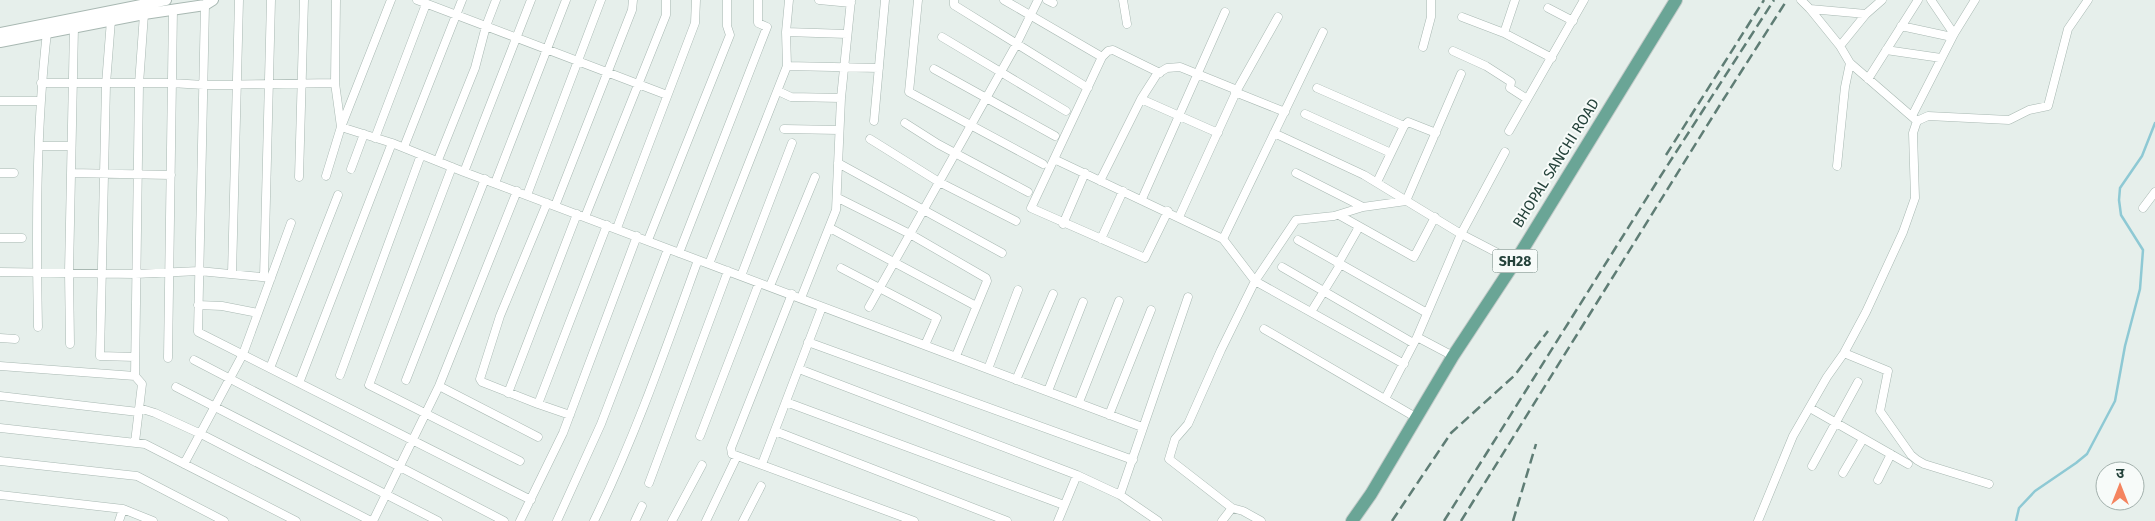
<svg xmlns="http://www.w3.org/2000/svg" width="2155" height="521" viewBox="0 0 2155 521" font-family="'Fira Sans','Noto Sans Devanagari',sans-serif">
	<rect width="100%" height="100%" fill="#e6efeb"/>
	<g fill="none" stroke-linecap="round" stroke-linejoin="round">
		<path stroke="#8ec9d4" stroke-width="2.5" d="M2016,521l3,-13 16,-17 41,-28 11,-9 28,-53 10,-55 15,-57 3,-39 -22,-35 -2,-15 1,-12 22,-32 13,-33"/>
		<g stroke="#a8b8b2" stroke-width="9">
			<path id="minor" d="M336,0l-1,83 6,44 51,16 72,29 678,255
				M417,0l250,95
				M819,0l32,3
				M918,0l-9,92 134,72
				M954,0v5l134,83
				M1004,0l98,57
				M1047,0l6,3
				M1123,0l4,24
				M1801,0l9,9 30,37 10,17 67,58
				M1931,0l23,34
				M205,5l-7,327 333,168
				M1548,8l25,13
				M1810,9l56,5
				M1462,17l42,16 48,25
				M111,20l-5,64 -6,272 35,1
				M1901,26l51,11
				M786,32l61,2
				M1504,33l11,-33
				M942,37l124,74
				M1840,46l26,-32 16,-14
				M1423,47l8,-30v-17
				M1886,50l55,8
				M1453,51l33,15 25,16 -1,6 17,11
				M787,66l92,2
				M934,69l121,67
				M1160,73l-47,-23 -5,1 -6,6 -71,151 114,50 23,-47
				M1868,79l50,-79
				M41,83h130l33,2 131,-2
				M1317,88l87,38 -13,27
				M778,91l13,6 50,1
				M1235,92l50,20
				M1141,99l77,34
				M0,101h41
				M1305,114l86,39 -14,29
				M1912,116l42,-82 21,-34
				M874,121l11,-121
				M905,123l33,21 90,48
				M1404,126l4,-4 28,11
				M784,129l55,1
				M1509,131l75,-131
				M1274,133l90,42 97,59 54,28
				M375,138l51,-134
				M870,139l69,43 77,39
				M40,146h31
				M404,147l58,-147
				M1054,159l169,80 32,42 149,83
				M438,160l37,-92 11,-42 10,-26
				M838,163l164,90
				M1837,166l8,-79 5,-24
				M452,167l-83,218 151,76
				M351,169l13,-35
				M464,172l67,-172
				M0,173h14
				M71,173l100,2
				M1296,173l67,34 43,-6 55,-127
				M326,176l15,-49 50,-127
				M299,177l5,-177
				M1100,181l41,-82 16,-25 10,-6 13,-1 57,23
				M495,183l71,-183
				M527,195l74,-195
				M838,198l72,36 76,44 1,3 -31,75
				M1142,199l83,-187
				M547,203l-47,113 -20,63 2,3 56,22 32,11
				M555,206l77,-196 1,-10
				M2143,208l12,-16
				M1339,215l75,42 21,-40
				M585,217l81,-202v-15
				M1179,217l58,-127 41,-73
				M1063,224l22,-51
				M617,228l78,-205 1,-23
				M830,228l146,78
				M0,238h22
				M1101,239l22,-48
				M1223,239l100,-207
				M648,240l82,-205 -3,-9v-26
				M1298,240l129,73
				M679,253l88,-226 -9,-4v-23
				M709,264l78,-198 -1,-34 3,-32
				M1338,264l21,-37
				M1282,267l131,76
				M841,268l96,50 -12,27
				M0,272l135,2 64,-3 72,7
				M232,274l7,-274
				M741,276l51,-133
				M264,277l7,-277
				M770,286l45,-109
				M792,294l-61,154 1,6 182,67
				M801,298l35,-88 5,-112 10,-98
				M198,305l24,1 36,7
				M869,307l147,-262 22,-45
				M1311,312l29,-47
				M38,327c-2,-98 -2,-198 9,-295
				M1264,329l153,89
				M1417,337l36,19
				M0,338l15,1
				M808,342l325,118
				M70,344l-1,-72 5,-245
				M1844,353l44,18 -8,40 31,44 6,5 7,4 65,20
				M168,358l5,-349
				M194,360l310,161
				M0,366l135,10
				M270,368l68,-173
				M799,369l278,106
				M988,369l30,-79
				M340,375l81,-220
				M406,380l79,-201
				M1016,380l37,-86
				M299,383l93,-240
				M439,386l99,51
				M176,387l262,134
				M1048,391l35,-89
				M508,393l69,-179
				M0,396l138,16
				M1385,399l32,-62 44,-103 44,-82
				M786,402l278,103
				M1079,402l40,-101
				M538,404l69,-179
				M139,408l16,5 46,21 170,87
				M1810,408l98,56
				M1109,415l42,-105
				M0,428l145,16 151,77
				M775,431l232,90
				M700,436l59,-153
				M135,442l7,-58 -7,-8 4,-292 5,-70
				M0,461l137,15 87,45
				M184,464l59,-110 48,-131
				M762,464l60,-157
				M1812,466l46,-84
				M1843,473l20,-34
				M1878,480l13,-26
				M649,483l79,-212
				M0,495l123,14 30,12
				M1120,495l68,-198
				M1232,508l-63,-49 6,-20 13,-15 33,-74 34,-69 41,-61 38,-4 29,-9
				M119,521l4,-12
				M373,521l66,-135 78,-195
				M520,521l43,-88 74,-197
				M557,521l44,-97 67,-175
				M594,521c41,-84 72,-173 104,-261
				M635,521l7,-15
				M672,521l30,-56
				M706,521l31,-65
				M743,521l18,-35
				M1058,521l19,-46 43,20 38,26
				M1222,521l10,-13 11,3 18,10
				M1758,521l35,-85 34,-59 17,-24 22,-41 37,-80 12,-34 -2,-65 4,-12 11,-5 81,4 20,-10 19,-4 20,-77 20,-29"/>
		</g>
		<g stroke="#a8b8b2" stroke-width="12">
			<path id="tertiary" d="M0,33l166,-33
				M0,42l144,-28 61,-9 8,-5"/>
		</g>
		<g stroke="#c2cac8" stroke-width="14">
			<path id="primary" d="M1352,521l19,-27 82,-138 62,-94 161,-262"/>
		</g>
		<use href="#minor" stroke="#fff" stroke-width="8"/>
		<use href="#tertiary" stroke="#fff" stroke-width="10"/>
		<use href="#primary" stroke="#6aa596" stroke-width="12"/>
		<path stroke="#5f7d75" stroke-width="2.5" stroke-dasharray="10 5" stroke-linecap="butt" d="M1666,155l98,-155
			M1392,521l59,-88 64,-58 33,-44
			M1444,521l216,-344 114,-177
			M1461,521l262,-421 64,-100
			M1513,521l23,-77"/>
	</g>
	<g text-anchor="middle" stroke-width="4" stroke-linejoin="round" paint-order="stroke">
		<rect fill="#f7fbf9" stroke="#637a73" stroke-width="1" x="1492.5" y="249.5" width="45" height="23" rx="4"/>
		<g font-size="14" font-weight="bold" fill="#24423a">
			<text x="1515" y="266">SH28</text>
		</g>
		<g font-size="15" fill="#24423a" stroke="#f7fbf9">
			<text transform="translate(1556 163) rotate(-58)" y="5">BHOPAL SANCHI ROAD</text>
		</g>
	</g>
	<g transform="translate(2120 486)"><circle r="24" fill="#f7fbf9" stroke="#a3b1ad"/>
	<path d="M0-4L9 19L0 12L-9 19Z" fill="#f4845f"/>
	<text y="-8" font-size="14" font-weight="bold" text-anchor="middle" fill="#24423a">उ</text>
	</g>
</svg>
